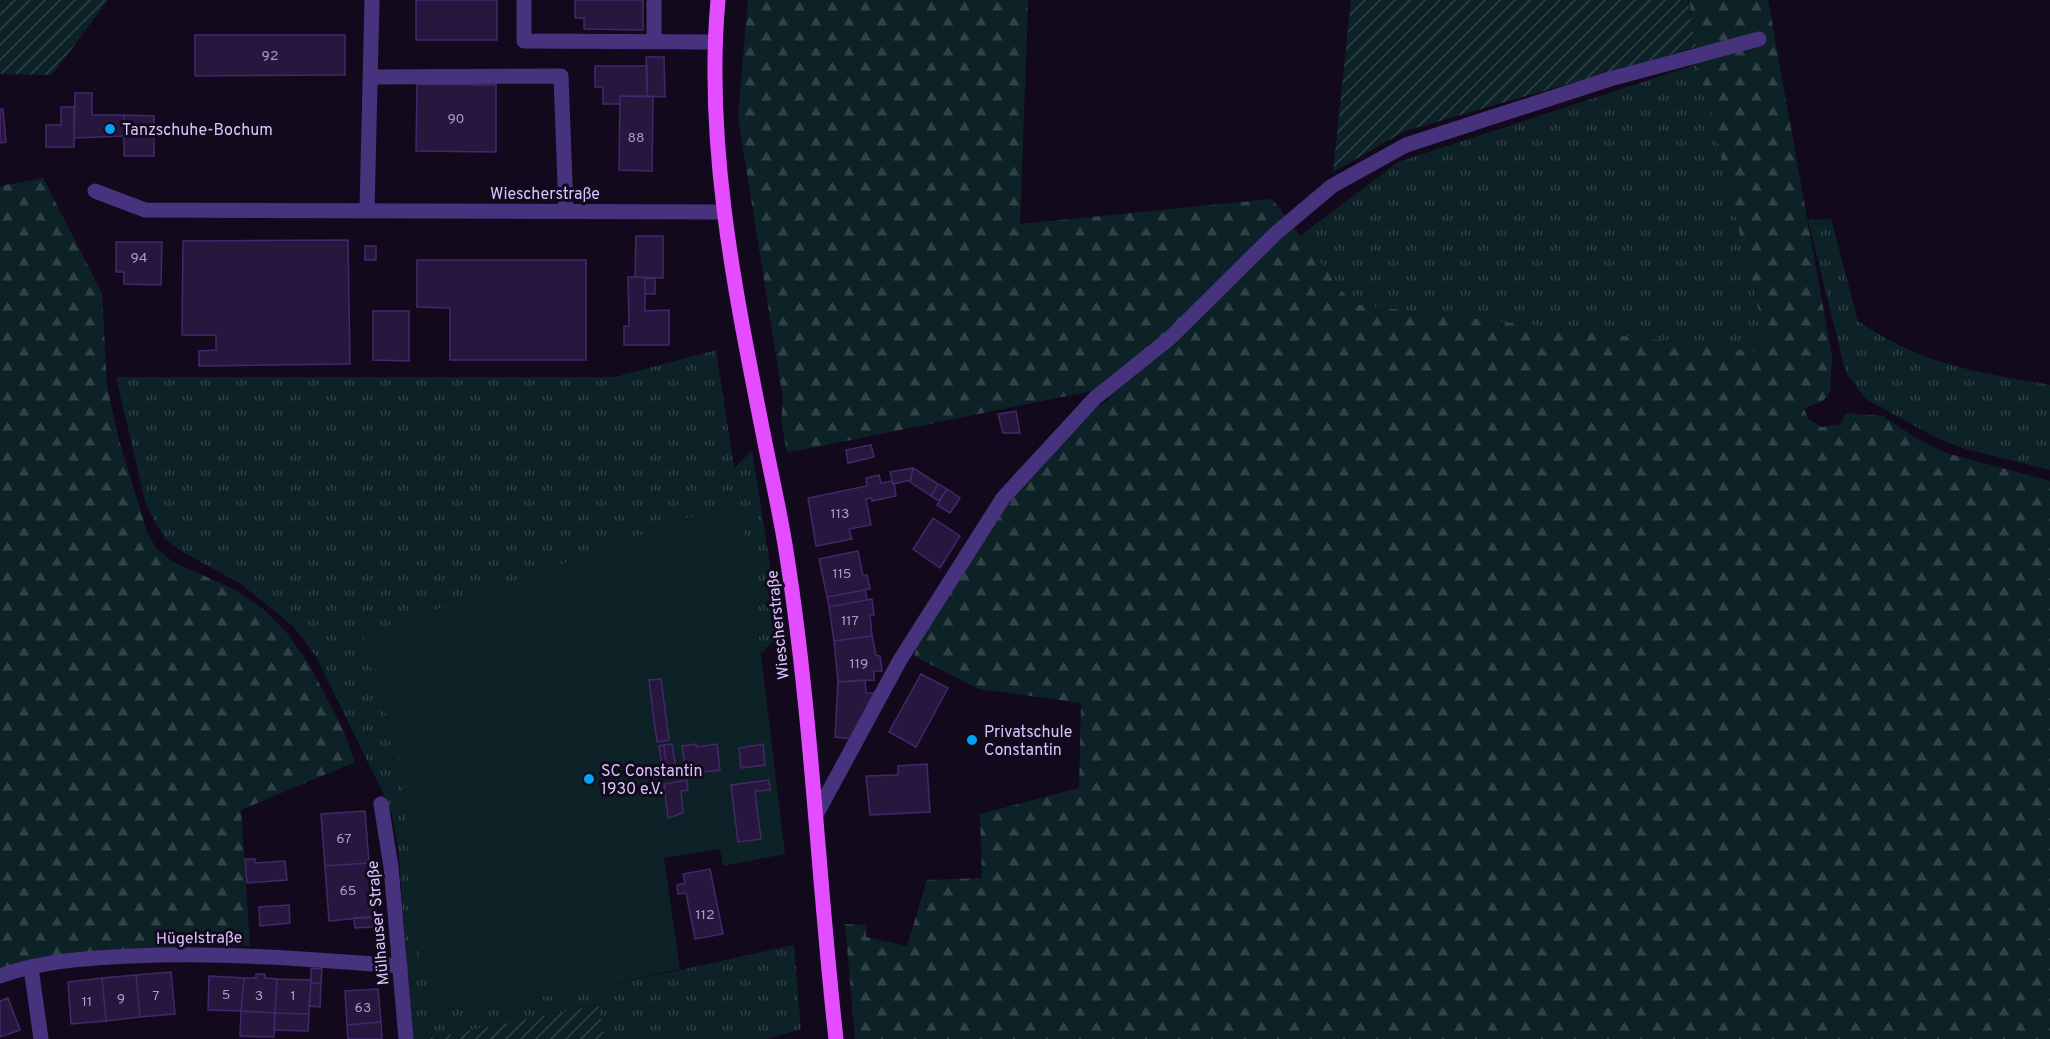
<svg xmlns="http://www.w3.org/2000/svg" width="2050" height="1039" viewBox="0 0 2050 1039" font-family="Overpass,sans-serif">
	<defs>
		<pattern id="grass-tufts" width="24" height="20" patternUnits="userSpaceOnUse" patternTransform="scale(1.5)"><rect width="24" height="20" fill="#0d2226"/><path d="M3 7l-1-3M5 7V3M7 7l1-3M15 17l-1-3M17 17v-4M19 17l1-3" fill="none" stroke="#304147"/></pattern>
		<pattern id="forest-firs" width="22" height="20" patternUnits="userSpaceOnUse" patternTransform="scale(1.5)"><rect width="22" height="20" fill="#0d2226"/><path d="M5 1l3.5 6h-7zM16 11l3.5 6h-7z" fill="#304147"/></pattern>
		<pattern id="garden-furrows" width="10" height="10" patternUnits="userSpaceOnUse" patternTransform="scale(1.5)"><rect width="10" height="10" fill="#0d2226"/><path d="M-1 1l2-2M0 10L10 0M9 11l2-2" fill="none" stroke="#304147"/></pattern>
	</defs>
	<rect width="100%" height="100%" fill="#120a1c"/>
	<path fill="url(#grass-tufts)" d="M1698,64l72,289 -418,-49 -52,-68 98,-74z
		M1831,219l27,102c64,44 118,51 192,64v85l-88,-22 -25,-10 -71,-39 -20,-26 -38,-153z
		M716,350l18,118 18,-17 29,183 -20,19 -22,-154 -360,198 19,47 8,69 34,198 154,-22 200,-44 7,84 -33,10h-163l-7,-34 -172,34h-13l-15,-192 -6,-32 -8,-20 -67,-137 -23,-31 -53,-43 -60,-33 -16,-12 -19,-34 -30,-128h499z"/>
	<path fill="url(#forest-firs)" d="M748,0h280l-8,224 252,-25 80,105 417,49 -71,-289 -9,-64h79l64,357 -2,35 -7,9 -19,7 4,11 13,8 19,-3 6,-11 37,3 33,22 30,15 104,28v558h-1195l-10,-115 22,1 -1,12 41,9 20,-66 55,-2 -2,-64 99,-26 2,-85 -102,-14 -65,-33 5,-15 89,-140 83,-89 18,-13 -8,-10 -314,64 -6,-32 2,-22 -45,-282z
		M43,178l59,115 5,93 12,54 28,92 9,16 17,14 63,28 27,19 23,23 22,30 36,69 11,31 -114,48 9,136c-83,-1 -169,2 -250,22v-782z"/>
	<path fill="url(#garden-furrows)" d="M0,0h108l-56,75 -52,-1z
		M1351,0h337l8,47 -291,84 -72,41z
		M598,1005l7,34h-179z"/>
	<path fill="#0d2226" d="M739,499l11,64 35,291 -62,12 -3,-17 -56,9 16,111 -86,20 -154,22 -27,-72 -7,-126 -8,-69 -19,-47 -16,-61z"/>
	<path fill="#27163e" stroke="#44276b" stroke-width="1.5" d="M416,0h81v40h-81z
		M575,0h68v30l-59,-1v-11h-9z
		M195,35h150v40l-150,1z
		M646,57h18l1,40 -18,-1z
		M595,66h52v30h-27v8h-17v-17h-8z
		M417,84l79,1v67l-80,-1z
		M75,93h17v22h32v21l-50,2z
		M620,96l33,1 -1,74 -33,-1z
		M61,107h13v40h-28v-22h15z
		M0,109h3l3,33 -6,1z
		M124,115l30,1v40h-30z
		M636,236h27v42l-28,-1z
		M348,240l2,124 -151,2v-15l17,-1v-15h-34l1,-94z
		M116,242h46l-1,43 -37,-1v-12h-8z
		M365,246h11v14h-11z
		M417,260h169v100h-136v-52l-33,-1z
		M628,277h17v34l24,-1v35h-45v-19h5z
		M655,278v16h-10v-15z
		M373,311h36v50l-36,-1z
		M1016,411l4,22h-17l-5,-19z
		M871,445l3,12 -26,6 -2,-13z
		M913,468l-2,12 -18,4 -3,-12z
		M913,468l25,16 -7,12 -21,-14z
		M879,475l2,8 11,-2 2,2 2,13 -24,5v-3l-6,1 5,26 -22,4 3,10 -36,7 -8,-48 59,-12 -1,-8z
		M938,484l9,5 -8,12 -8,-5z
		M947,489l13,9 -10,15 -13,-8z
		M933,518l27,18 -20,32 -27,-19z
		M858,551l5,25 4,-1 3,14 -43,8 -8,-38z
		M865,590l2,10 -38,7 -2,-10z
		M872,599l2,16h-4l2,21 -38,5 -5,-34z
		M872,636l4,19 4,1 2,15h-8v9l-36,2 -4,-41z
		M921,674l27,14 -32,59 -27,-15z
		M661,679l8,61 -12,2 -8,-62z
		M865,680l1,13h8l-23,46 -16,-2 3,-55z
		M672,744l4,25 -9,2 -3,-26z
		M696,744v3l21,-3 3,26 -34,4 -4,-28z
		M763,744l2,21 -24,3 -2,-20z
		M664,745l3,26 9,-2 1,5 -13,2 -5,-30z
		M927,764l3,48 -60,3 -4,-39 32,-1v-9z
		M687,780l1,10 -7,1 2,22 -15,5 -4,-34z
		M769,780l1,10 -15,1 6,48 -23,3 -7,-57z
		M365,811l4,52 -44,3 -4,-52z
		M245,859h10v4l30,-2 2,19 -40,3z
		M369,863l4,54 -44,4 -4,-55z
		M710,869l13,65 -28,5 -9,-46 -8,1 -1,-9 8,-2 -2,-9z
		M289,905l1,18 -30,3 -1,-19z
		M372,917l1,10 -18,1 -1,-10z
		M311,968l11,1 -1,14h-10z
		M171,972l4,42 -35,3 -4,-42z
		M256,974h9v4l12,1 -2,34 -34,-2 3,-33h12z
		M136,975l4,42 -34,4 -4,-43z
		M209,976l35,2 -3,33 -33,-1z
		M102,978l4,43 -35,3 -3,-42z
		M277,979l34,1 -2,34 -34,-1z
		M311,983h10l-1,24 -11,-1z
		M378,989l3,33 -34,3 -2,-34z
		M8,998l12,32 -20,7v-36z
		M241,1011l34,2 -1,24 -34,-1z
		M275,1013l34,1 -1,17 -34,-1z
		M381,1022l1,17h-34l-1,-14z"/>
	<g fill="none" stroke-linecap="round" stroke-linejoin="round">
		<path stroke="#47337d" stroke-width="15" d="M524,0v41l190,1
			M654,42v-42
			M370,77l191,-1 5,135
			M95,191l50,19 578,2
			M367,210l5,-210
			M381,804l10,63 15,172
			M816,815l84,-155 103,-162 92,-100 75,-60 105,-104 57,-48 74,-41 204,-66 149,-40
			M31,968l10,71
			M0,976c40,-15 88,-18 131,-20 90,-4 178,3 269,10"/>
		<path stroke="#e44dff" stroke-width="15" d="M718,0c-13,145 17,291 45,433 8,41 18,83 24,124 25,160 31,322 49,482"/>
	</g>
	<g fill="#00a3f1" stroke="#120a1c" stroke-width="2">
		<circle cx="110" cy="129" r="6"/>
		<circle cx="972" cy="740" r="6"/>
		<circle cx="589" cy="779" r="6"/>
	</g>
	<g text-anchor="middle" stroke-width="6" stroke-linejoin="round" paint-order="stroke">
		<g font-size="14" fill="#ac9acf">
			<text x="270" y="60">92</text>
			<text x="456" y="123">90</text>
			<text x="636" y="142">88</text>
			<text x="139" y="262">94</text>
			<text x="840" y="518">113</text>
			<text x="842" y="578">115</text>
			<text x="850" y="625">117</text>
			<text x="859" y="668">119</text>
			<text x="344" y="843">67</text>
			<text x="348" y="895">65</text>
			<text x="705" y="919">112</text>
			<text x="226" y="999">5</text>
			<text x="156" y="1000">7</text>
			<text x="259" y="1000">3</text>
			<text x="293" y="1000">1</text>
			<text x="121" y="1003">9</text>
			<text x="87" y="1006">11</text>
			<text x="363" y="1012">63</text>
		</g>
		<g font-size="16" fill="#d9c6ff" stroke="#120a1c" text-anchor="start">
			<text x="122" y="135">Tanzschuhe-Bochum</text>
			<text x="984" y="737">Privatschule<tspan x="984" dy="18">Constantin</tspan></text>
			<text x="601" y="776">SC Constantin<tspan x="601" dy="18">1930 e.V.</tspan></text>
		</g>
		<g font-size="16" fill="#d9c6ff" stroke="#120a1c">
			<text x="545" y="199">Wiescherstraße</text>
			<text transform="translate(777 625) rotate(-96)" y="6">Wiescherstraße</text>
			<text transform="translate(377 923) rotate(-95)" y="6">Mülhauser Straße</text>
			<text transform="translate(199 937) rotate(-1)" y="6">Hügelstraße</text>
		</g>
	</g>
</svg>
